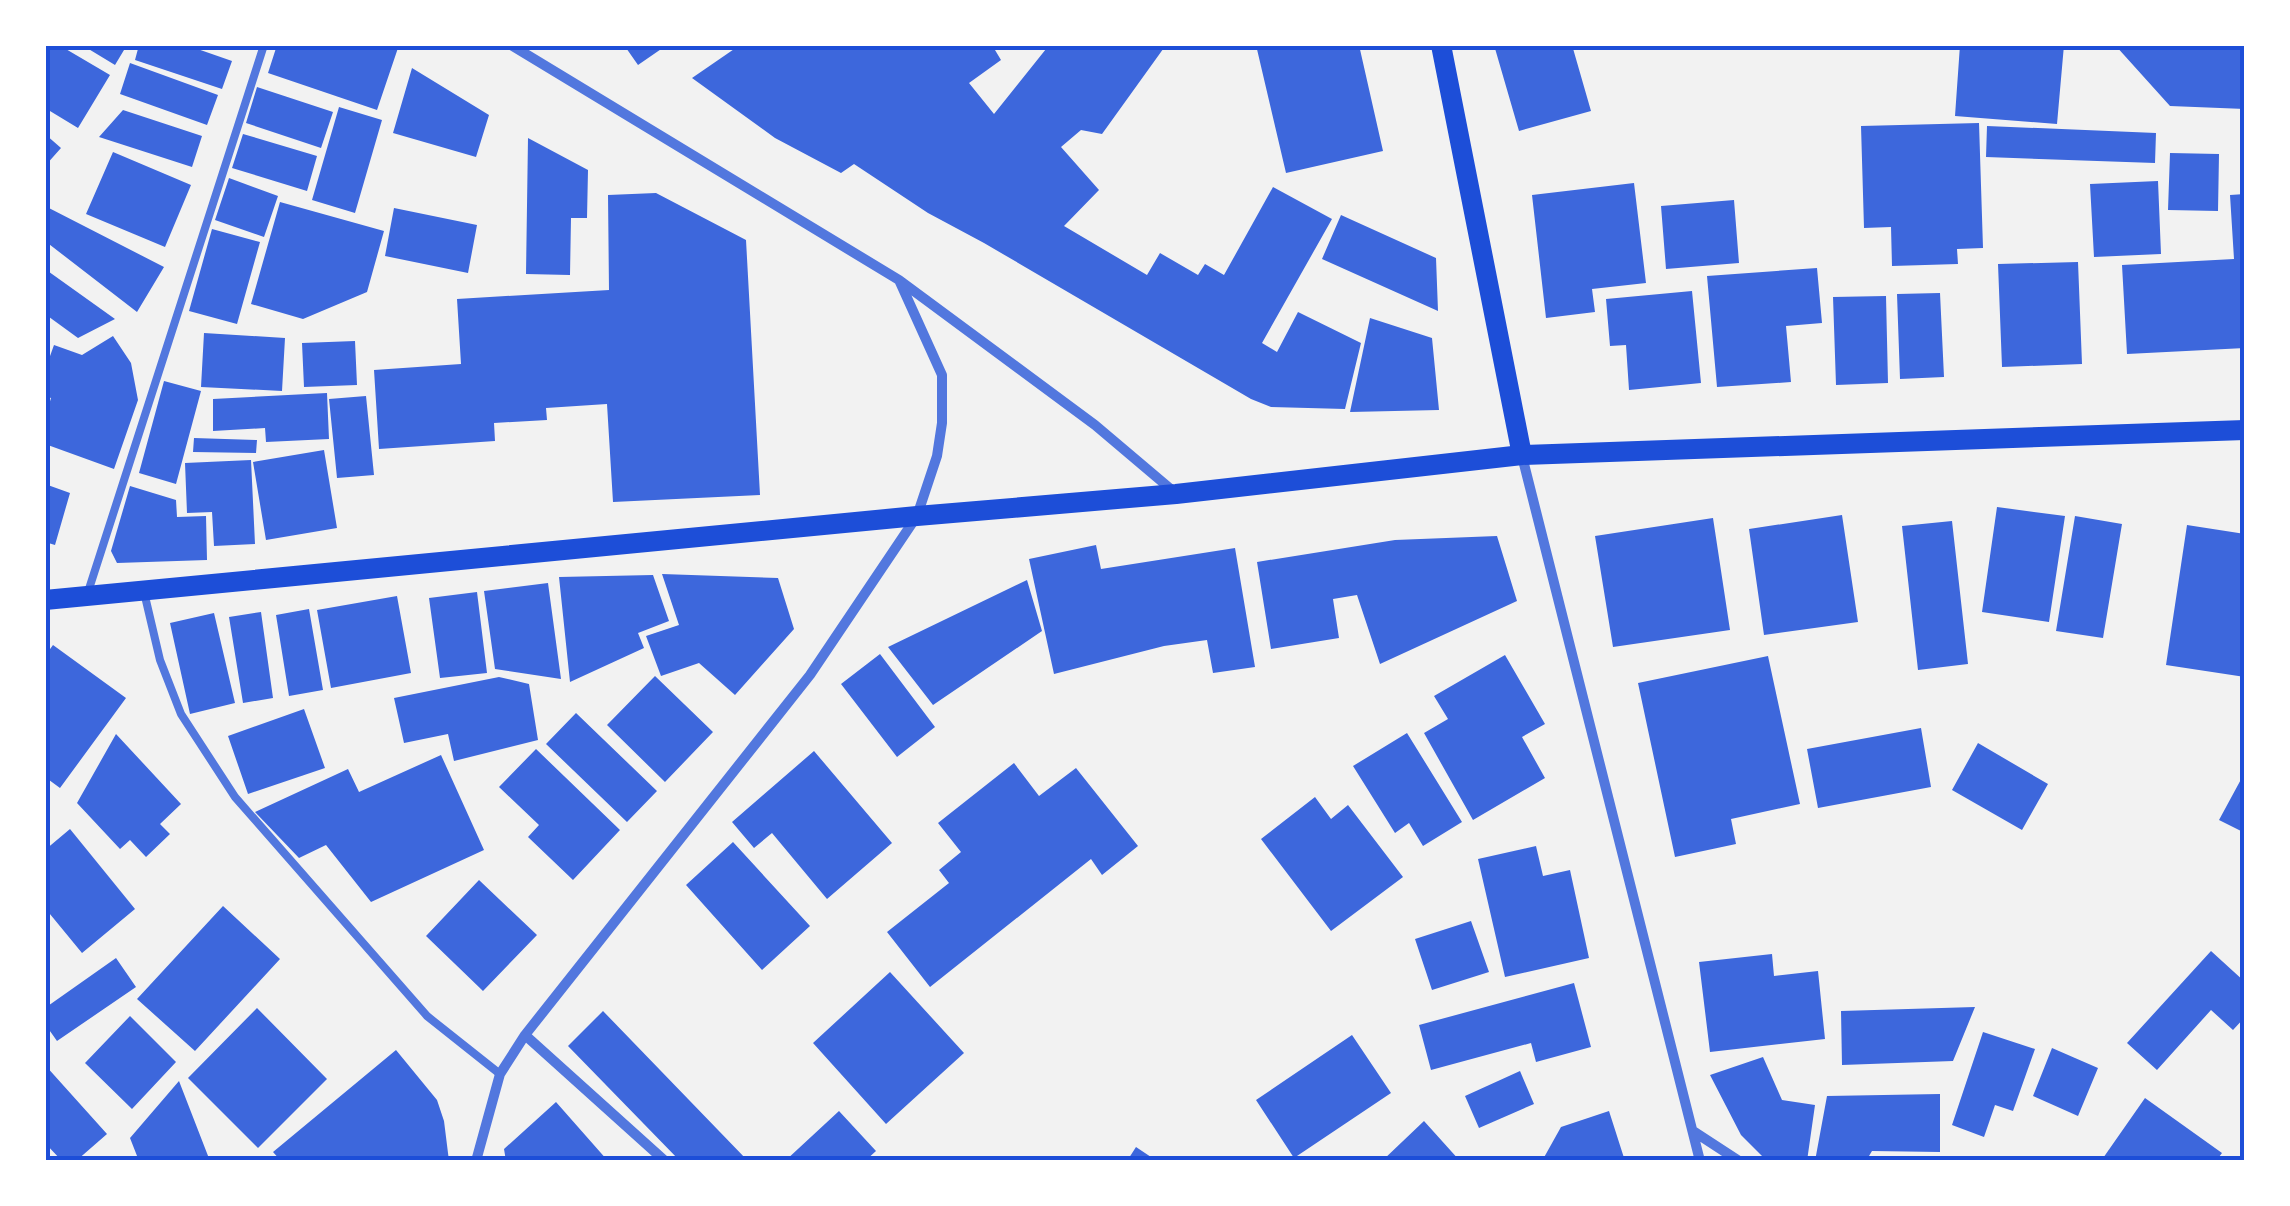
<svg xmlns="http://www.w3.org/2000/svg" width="2290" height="1206" viewBox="0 0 2290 1206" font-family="'Nunito Sans',sans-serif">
	<rect width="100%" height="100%" fill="#f2f2f2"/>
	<path fill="#3d67dc" d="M53,45h6l51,30 -32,53 -33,-20v-51z
		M82,45h45l-12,20z
		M139,45h47l46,16 -10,28 -87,-29z
		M277,45h122l-22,65 -109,-37z
		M624,45h43l-29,20z
		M740,45h252l9,15 -32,23 25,31 52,-65 -4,-4h124l-64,89 -21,-4 -20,17 38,43 -35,36 83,49 13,-22 38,22 7,-11 19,11 49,-88 59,32 -70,124 15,9 21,-40 63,31 -16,66 -74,-2 -20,-8 -267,-156 -56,-30 -74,-49 -13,9 -66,-35 -83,-60z
		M1256,45h103l24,106 -97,22z
		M1494,45h78l19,66 -72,20z
		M1960,45h104l-7,79 -102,-8z
		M2115,45h130v64l-75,-3z
		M130,63l88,32 -11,30 -87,-31z
		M412,68l77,47 -13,42 -83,-24z
		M257,87l76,25 -12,36 -75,-25z
		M339,107l43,13 -27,93 -43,-13z
		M123,110l79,26 -10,31 -93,-30z
		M1979,123l4,125 -26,1 1,15 -66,2 -1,-39 -27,1 -3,-102z
		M1987,126l169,7 -1,30 -169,-6z
		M45,134l16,14 -16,18z
		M243,134l74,22 -10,35 -75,-23z
		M528,138l60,32 -1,48h-16l-1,57 -44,-1z
		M113,152l78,33 -26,62 -79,-33z
		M2170,153l49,1 -1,57 -50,-1z
		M229,178l49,18 -14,41 -49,-17z
		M2158,181l3,73 -67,3 -4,-73z
		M1634,183l12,100 -54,6 3,23 -49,6 -14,-123z
		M656,193l90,47 14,255 -147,7 -6,-98 -61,4 1,12 -53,3 1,18 -116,8 -5,-79 87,-6 -4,-65 152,-9 -1,-95z
		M2245,194v154l-118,6 -5,-89 112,-6 -4,-64z
		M1734,200l5,63 -73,6 -5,-63z
		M280,202l104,29 -17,61 -64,27 -52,-15z
		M45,206l119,61 -27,45 -92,-71z
		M394,208l83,17 -9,48 -83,-17z
		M1341,215l95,43 2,53 -116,-52z
		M212,229l48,13 -23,82 -48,-13z
		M2078,262l4,102 -80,3 -4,-103z
		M1817,268l5,55 -36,3 5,56 -74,5 -10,-111z
		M45,269l70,50 -37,19 -33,-24z
		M1692,291l9,92 -72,7 -3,-45 -16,1 -4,-47z
		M1940,293l4,84 -44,2 -3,-85z
		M1886,296l2,87 -52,2 -3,-88z
		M1370,318l62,20 7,72 -89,2z
		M204,333l81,5 -3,53 -81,-4z
		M113,336l18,27 7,37 -24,69 -69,-25v-26l6,-20 -6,-2v-26l9,-25 28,10z
		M355,341l2,44 -53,2 -2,-44z
		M164,381l37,10 -25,93 -37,-11z
		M327,393l2,46 -63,3 -1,-14 -52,3v-32z
		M366,396l8,79 -37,3 -8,-79z
		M194,438l63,2 -1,13 -63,-1z
		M324,450l13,78 -71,12 -13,-78z
		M251,460l4,84 -41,2 -2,-34 -25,1 -2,-50z
		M45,484l25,9 -15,52 -10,-3z
		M130,486l46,14 1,17 29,-1 1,44 -90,3 -6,-12z
		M1997,507l68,9 -16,106 -67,-10z
		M1842,515l16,107 -94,13 -15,-106z
		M2075,516l47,8 -19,114 -47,-7z
		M1713,518l17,112 -117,17 -18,-111z
		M1952,521l16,143 -50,6 -16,-144z
		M2187,525l58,9v143l-79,-12z
		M1497,536l20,65 -137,63 -23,-69 -24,4 6,39 -68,11 -14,-87 138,-22z
		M1096,545l5,24 134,-21 20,119 -42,6 -6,-33 -43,6 -110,28 -25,-115z
		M662,574l116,4 16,51 -59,66 -36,-32 -38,13 -15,-40 33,-11z
		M653,575l16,46 -31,12 6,15 -74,34 -11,-105z
		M1027,580l15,51 -109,74 -45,-58z
		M548,583l13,96 -66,-10 -11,-78z
		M477,592l10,81 -47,5 -11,-80z
		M397,596l14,77 -80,15 -14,-78z
		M309,609l14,81 -34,6 -13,-81z
		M261,612l12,86 -30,5 -14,-86z
		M214,613l21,90 -45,11 -20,-91z
		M53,645l73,53 -66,90 -15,-11v-121z
		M880,654l55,73 -38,30 -56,-73z
		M1505,655l40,69 -23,13 23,41 -72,42 -49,-87 24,-14 -14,-23z
		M1768,656l32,148 -69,15 5,25 -61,13 -37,-174z
		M655,676l58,56 -48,50 -58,-57z
		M499,677l30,7 9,56 -84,21 -6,-27 -44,9 -10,-45z
		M304,709l21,59 -77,26 -20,-58z
		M576,713l81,78 -30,31 -81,-78z
		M1921,728l10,59 -113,21 -11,-59z
		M1407,733l55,89 -39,24 -14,-23 -14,10 -42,-67z
		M116,734l65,70 -21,20 10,10 -24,23 -16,-17 -10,9 -43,-46z
		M1978,743l70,41 -26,46 -70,-40z
		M536,749l84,81 -47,50 -45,-43 11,-12 -40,-38z
		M814,751l78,92 -65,56 -55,-66 -18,15 -22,-26z
		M441,755l43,95 -113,52 -45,-57 -27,13 -44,-46 93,-43 11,23z
		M1014,763l25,33 37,-28 62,78 -36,29 -11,-16 -161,128 -43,-55 62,-49 -10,-13 22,-18 -23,-29z
		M2245,772v61l-26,-13z
		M1315,797l16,22 17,-14 55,72 -72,54 -70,-92z
		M70,829l65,80 -53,44 -37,-45v-58z
		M733,842l77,84 -48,44 -76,-85z
		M1536,846l7,30 27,-6 19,88 -84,19 -27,-118z
		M479,880l58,55 -54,56 -57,-55z
		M223,906l57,53 -85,92 -58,-52z
		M1471,921l18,51 -57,18 -17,-51z
		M2211,951l34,31v35l-12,13 -22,-20 -54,60 -30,-27z
		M1772,954l2,22 44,-5 7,68 -115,13 -11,-90z
		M116,958l20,29 -79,54 -12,-17v-16z
		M890,972l74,81 -78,71 -73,-81z
		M1574,983l17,64 -55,15 -5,-19 -100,27 -12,-45z
		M1975,1007l-22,54 -111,4 -1,-54z
		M257,1008l70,71 -69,69 -70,-70z
		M603,1011l145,150h-68l-112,-115z
		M130,1016l46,46 -44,47 -47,-46z
		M1983,1032l52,17 -22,62 -18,-6 -11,32 -32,-12z
		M1352,1035l39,58 -97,65 -38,-58z
		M2052,1048l46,20 -20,48 -45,-20z
		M396,1050l41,50 7,21 5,40h-168l-8,-9z
		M1763,1057l19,43 33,5 -8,56h-34l-9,-3 -23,-23 -31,-60z
		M45,1065l62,69 -31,27h-14l-17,-18z
		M1520,1071l14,33 -55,24 -14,-32z
		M179,1081l31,80h-71l-9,-23z
		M1940,1094v58l-68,-1 -6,10h-51l12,-65z
		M2145,1098l77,55 -6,8h-115z
		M556,1102l52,59h-102l-2,-12z
		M839,1111l37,40 -11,10h-80z
		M1609,1111l16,50h-83l19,-34z
		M1424,1121l36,40h-78z
		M1136,1147l21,14h-30z"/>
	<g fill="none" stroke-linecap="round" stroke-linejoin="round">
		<path stroke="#5277de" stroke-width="8" d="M88,592l176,-547
			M144,592l16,68 21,54 54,83 192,219 73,58"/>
		<path stroke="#5277de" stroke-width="10" d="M511,45l388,235 196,145 78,66
			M1522,456l178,705
			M525,1035l140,126
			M1693,1131l46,30
			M476,1161l24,-87 25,-39 285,-360 107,-159 20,-60 5,-33v-48l-43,-95"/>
		<path stroke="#1d4ed8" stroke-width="20" d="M1441,45l81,410
			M45,600l872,-84 259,-22 346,-39 723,-25"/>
	</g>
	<rect width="2290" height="1206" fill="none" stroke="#ffffff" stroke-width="95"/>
	<rect x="48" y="48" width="2194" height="1110" fill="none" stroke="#1d4ed8" stroke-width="4"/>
</svg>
